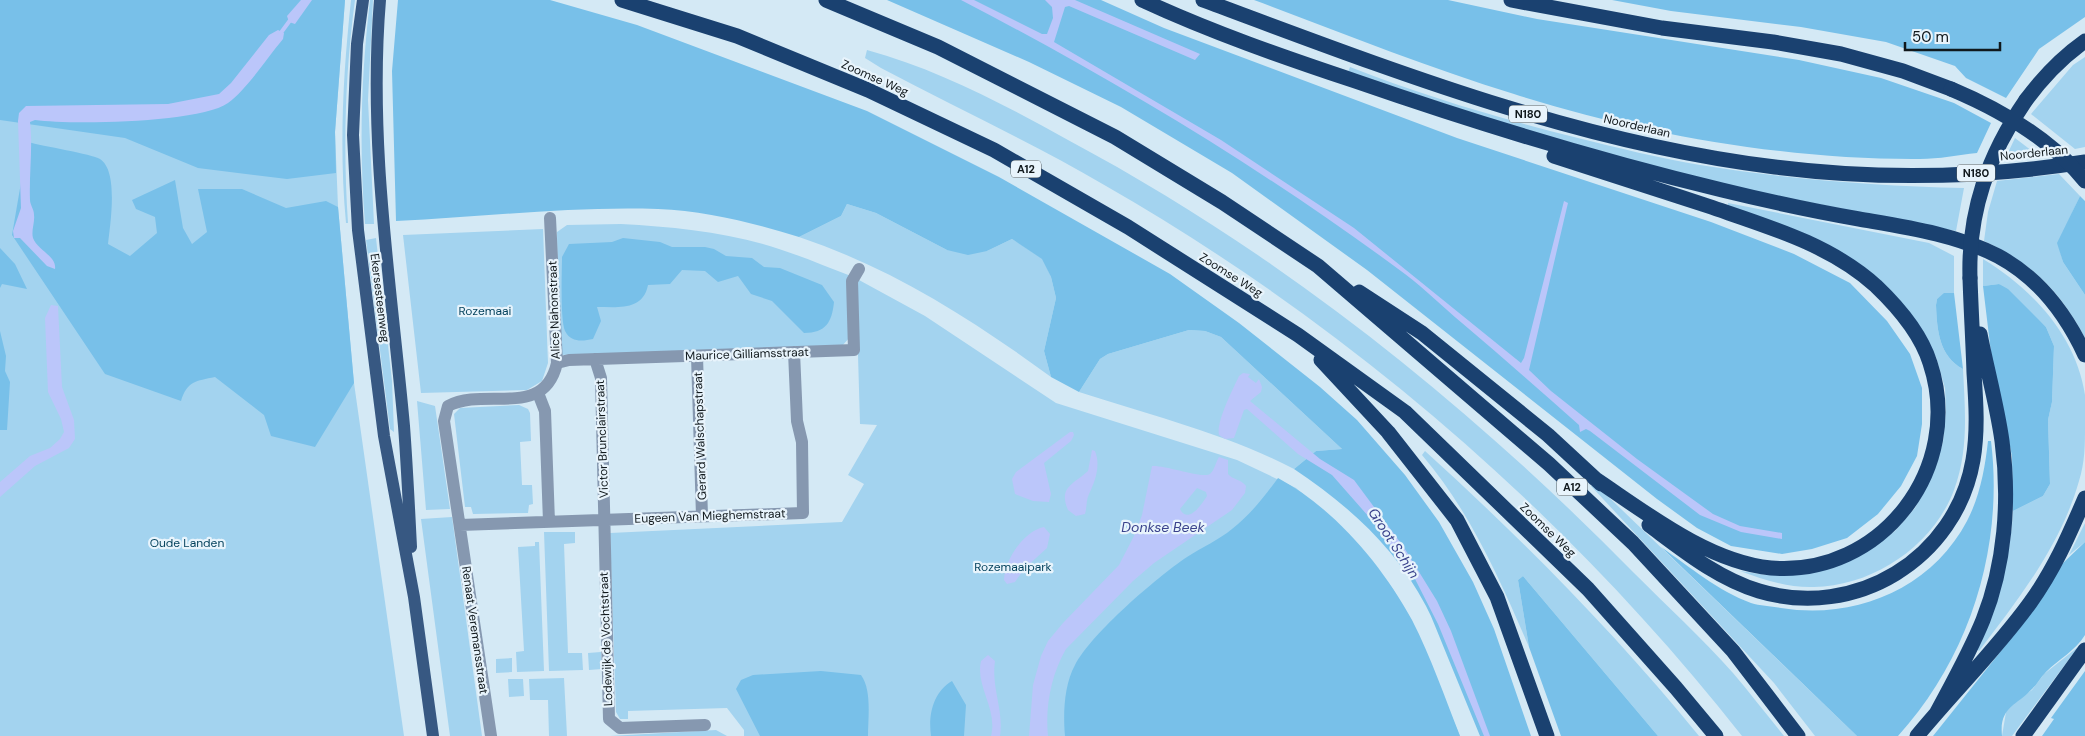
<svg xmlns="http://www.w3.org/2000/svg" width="2085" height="736" viewBox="0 0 2085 736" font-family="'DM Sans',sans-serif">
	<rect width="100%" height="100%" fill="#d4e9f5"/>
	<path fill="#a3d3ef" d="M0,0h345l-10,132 3,75 16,176 50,353h-404z
		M351,0h4c-10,74 -12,149 -7,223h-2c-7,-74 -3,-149 5,-223z
		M370,0h3l-5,100 6,124h-9c-6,-77 -4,-147 5,-224z
		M867,50c70,19 138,55 201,90 212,113 399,263 566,433 33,33 68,65 99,100 17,20 34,42 51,63h-42c-173,-220 -392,-410 -636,-550 -73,-43 -150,-78 -225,-118l-16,-10z
		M2085,57v90l-10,2 -44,-35 42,-49z
		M1350,67c74,29 151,52 228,71 40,10 81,20 122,27 87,14 176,21 264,23l-8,43 -261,-51 -135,-38 -212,-70z
		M2015,138l21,16 -30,3z
		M2059,174l21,22 -22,47 5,19 22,33v43c-25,-47 -52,-74 -101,-97l4,-29 9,-31z
		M1728,203l201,40 25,13v37l-10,1 -7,5 -1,6c1,25 3,51 27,64 2,41 6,81 -9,121 -21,56 -81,96 -140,97 -25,1 -50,-7 -74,-16l26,4h25l29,-5 53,-23 22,-16 20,-23 19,-37 9,-29 3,-31 -1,-23 -9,-31 -50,-69 -158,-82z
		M847,204l29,9 71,37 40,1 25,-12 31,20 8,18 5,21 -12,53 7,26c-78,-57 -159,-109 -252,-140l42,-21z
		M621,224c53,3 107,8 158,25 25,8 48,18 72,27l-1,61 -8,9 -283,9 -2,-123 10,-7z
		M543,229l5,134 -6,18 -15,9 -106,3 -18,-158z
		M376,238l16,143 2,51 -4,-3 -24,-189z
		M1983,259c49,30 93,76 102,136 0,9 0,20 0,30 0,20 0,37 -6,56 -18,64 -61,119 -100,170l-2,-2c17,-44 34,-90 36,-138l30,-15 7,-12 -2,-64 4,-18 2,-56 -8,-19 -47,-43 -16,2z
		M859,280l66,36 131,87 181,57 59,28 37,32 30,30 30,39 19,32 48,115h-716v-6l-17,-22 -99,3v8h-8l-4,-7 -6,-179 232,-11 22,-38 -16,-9 29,-50 -17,-1 -4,-138z
		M1189,330l16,1 16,6 121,112 -26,2 -22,18c-67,-35 -144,-54 -215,-77l21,-33 8,-5z
		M417,401l18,5 15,103 -24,1z
		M519,405l9,4 2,4 1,28 -11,1 2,43h10l1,19 -4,1 -1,8 -55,1 -2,-7h-6l-11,-93 6,-6z
		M1425,451c98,89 190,182 274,285h-41l-135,-160 -5,4 11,67c-29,-67 -59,-136 -107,-192z
		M1594,483l263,253h-42l-41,-53 -183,-197z
		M452,517l30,219h-32l-29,-217z
		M2085,523v19l-16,13z
		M544,532h31v11l-11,1 4,109h14l1,17 -34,1z
		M535,542h4l5,129 -27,1 -1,-20 8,-1 -6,-104 17,-1z
		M2078,647l-66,89h-10l4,-24 7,-10 19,-12 12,-16z
		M601,652l1,17 -13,1 -1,-17z
		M512,658v14l-16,1v-14z
		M564,678l3,58h-18l-1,-36h-18l-1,-21z
		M508,679h15l1,17 -15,1z
		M716,730l11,6h-117z"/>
	<path fill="#78c0e9" d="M0,0h345l-10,132 1,41 -49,6 -89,-11 -73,-30 -125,-18z
		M398,0h152l87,25 230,86 132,66 171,97 69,49 81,64 37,33 48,55 34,47 34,60 21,47 37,107h-51c-12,-29 -24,-59 -36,-88 -6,-14 -11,-29 -18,-42 -31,-59 -78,-101 -132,-137l22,-18 26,-2 -121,-112 -16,-6 -16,-1 -81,24 -8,5 -21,33 -28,-15 -7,-26 12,-53 -5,-21 -9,-18 -30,-20 -25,12 -19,4 -21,-5 -71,-37 -29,-9 -6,12 -42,21c-45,-14 -93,-26 -141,-28 -87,-3 -175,8 -262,12l-4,-150z
		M887,0h214l63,28 293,110 254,84 83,32 56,29 37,38 23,33 12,34v36l-5,32 -16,30 -23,28 -31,24 -35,11 -30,5 -51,-8 -34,-18 -40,-29 -290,-229 -135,-97 -111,-66 -92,-45z
		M1254,0h194l89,19 262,41 82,18 73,25 37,20 -14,30c-19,2 -38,6 -57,6 -132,1 -280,-25 -406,-65 -88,-27 -174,-62 -260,-94z
		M1612,0h473v17l-46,32 -33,49 -40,-20 -11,-12 -69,-24 -85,-15 -130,-16z
		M28,142c14,4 64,12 72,17 19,12 10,66 8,85l22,12 27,-23 -2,-16 -19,-8 -4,-9 43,-20 8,48 9,16 15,-12 -9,-43h44l44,19 40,-7 12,6 16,176 -39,64 -44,-11 -7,-21 -49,-38c-19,4 -28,4 -34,24l-76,-27 -93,-139z
		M2080,196l5,5v94l-22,-33 -6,-19z
		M623,238l37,4 12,5h33l9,2 12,7 26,2 12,9 16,1 42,17 12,17c-2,20 -8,31 -30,31l-32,-32 -21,-7 -13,-18 -20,6 -13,-11 -23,-1 -12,14 -22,1c-5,26 -30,22 -51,22l4,14 -8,18c-10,2 -22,4 -28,-8 -5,-12 -3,-59 -3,-74l7,-13 43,-2z
		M0,248l15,16 12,25 -25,-5 -2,4z
		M1999,284l9,5 38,38 8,19 -2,56 -4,18 2,64 -7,12 -30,15 -1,-55 -20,-95 -9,-75z
		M1944,293h10l9,76c-24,-13 -26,-39 -27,-64l1,-6z
		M0,331l6,25 -1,15 5,11 -3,48h-7z
		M1988,441h3c13,106 -21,216 -93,295h-41l-196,-189c29,20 57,44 90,56 9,3 20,3 30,5 74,12 150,-19 186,-87 13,-25 18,-53 21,-80z
		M1278,478c56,30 104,87 134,142 19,37 33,78 48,116h-395c-2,-22 -1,-51 10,-71 17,-32 81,-87 112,-108 15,-10 32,-17 45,-28 19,-15 32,-32 46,-51z
		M2085,542v93c-10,16 -26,24 -39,37 -6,6 -9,13 -15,18 -15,16 -32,17 -29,46h-69l84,-105 44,-66z
		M1523,576l135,160h-97l-32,-89 -11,-67z
		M821,671l40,4c11,15 7,43 7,61h-108l-24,-47 5,-9 12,-5z
		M2085,671v65h-43l12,-17 -3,-1z
		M952,681l14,24 -2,31h-33c-3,-21 2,-44 21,-55z"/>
	<path fill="#bbc6fa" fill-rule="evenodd" d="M301,0h11l-17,24 -6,-2 -2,-6z
		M961,0h13l68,34h5l6,-16 -1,-11 -7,-7h30l125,54 -5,6 -126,-54 -4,1 -11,35 167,98 133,88 167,135 3,-5 40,-157 4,2 -1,4 -38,163 22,21 86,68 76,55 27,12 42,7v6l-41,-7 -41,-17 -110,-84 -4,-2 -6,3 -1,-7c-38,-34 -77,-68 -117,-102 -19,-16 -37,-34 -57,-49 -140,-104 -290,-194 -444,-274z
		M278,30l6,3 -1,6c-15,18 -37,51 -55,64 -28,20 -157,22 -193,17l-5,2c3,25 -1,51 0,78 0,5 4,9 4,15 1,7 -3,16 -1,23 4,12 24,18 22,31l-8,-3 -27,-28h-6l-1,-7 8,-23 -3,-87 1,-8 7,-7 142,-2 51,-10 12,-11 38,-48z
		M51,305l7,1 4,81 12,33 1,19 -6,9 -34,18 -35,31v-15l30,-26 20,-8 10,-9 4,-7 -3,-13 -13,-27 -3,-74z
		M1243,373l7,1 -2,3 8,6 3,-4 3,8 -1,5 -11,9 70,58 34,21 49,66 34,55 14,30 39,105h-6l-46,-112 -24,-47 -45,-60 -37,-42 -34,-21 -51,-45 -3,1 -10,28 -9,1 -6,-4c-3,-13 14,-46 20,-59z
		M1070,432h3l1,3 -3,6 -27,22 7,31 -2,8 -16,-1 -18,-7 -3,-15 4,-7z
		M1092,450l3,1c6,15 0,30 -6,43 -3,6 -2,14 -4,20l-9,2 -8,-6c-10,-23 6,-26 20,-39z
		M1219,457l9,3v14c5,6 13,5 18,12l-1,7 -13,17 -78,53 -21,18 -67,68c-15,26 -21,58 -18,87h-19l4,-51 8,-29 7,-15 15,-18 56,-58 16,-31 7,-19 10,-49c14,-1 51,13 58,8 4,-3 6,-12 9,-17zM1197,488l9,4 1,4c-5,8 -19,29 -27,13z
		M1044,527l6,7 -3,14 -22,20 -10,14 -8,2 -3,-4c1,-21 20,-49 40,-53z
		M988,655l7,6c-4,27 9,49 5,75h-9c7,-27 -16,-50 -10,-75z"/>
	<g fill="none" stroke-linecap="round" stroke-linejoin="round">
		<path stroke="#bbc6fa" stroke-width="4" d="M280,34l11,-15"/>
		<path stroke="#8698b0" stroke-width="12" d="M697,356l5,160
			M595,359l6,19 8,341 11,9 85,-3
			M557,363l12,-3 285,-10 -2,-69 7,-12
			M538,393l7,18 4,111
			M460,525l343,-12 -1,-71 -5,-21 -3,-69
			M491,736l-47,-315 4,-15c38,-20 96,14 109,-43l-7,-145"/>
		<path stroke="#375882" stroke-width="12" d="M363,0l-6,44 -4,91 5,95 26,206 30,161 19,139
			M380,0c-12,143 11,284 24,426 3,40 5,81 7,121"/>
		<path stroke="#1a4170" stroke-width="15" d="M622,0l115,36 131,54 126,60 134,77 170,108 107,77 183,177 88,99 40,48
			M826,0l112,47 177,90 107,65 96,64 231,198 84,79 100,108 65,85
			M1142,0c69,32 141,57 213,81 121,42 242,79 367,109 45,11 91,21 137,29 46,8 96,15 139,37 41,22 68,58 87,99
			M1203,0c186,69 374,143 572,167 103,13 208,11 310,-5
			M1511,0l151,28 111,14 68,12 62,17 48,18
			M2026,100c17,-23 35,-42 59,-59
			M1554,156c52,17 103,33 154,50 58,20 122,38 168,80 22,21 45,48 54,77 35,105 -49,214 -159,205 -63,-6 -126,-56 -177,-90
			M1359,292l63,41 126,102 53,49
			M1321,360l67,72 69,88 40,77 50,139
			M1649,525c35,26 68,53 110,66 96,29 197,-32 214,-131 5,-29 3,-58 1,-87 -1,-32 -3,-63 -4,-95
			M1937,712c16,-30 33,-60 46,-92 22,-55 27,-120 19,-179 -5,-36 -15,-71 -22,-107
			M1917,736c37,-45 79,-86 113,-133 24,-33 39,-68 55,-105
			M2023,736l62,-86"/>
		<path stroke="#1a4170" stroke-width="15" d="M1951,89c50,21 99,49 134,92
			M1970,278c-2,-66 18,-123 56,-178"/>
	</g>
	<g text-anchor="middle" stroke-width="4.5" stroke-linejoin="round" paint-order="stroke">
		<g fill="#e8f4fc" stroke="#515a5f" stroke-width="1">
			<rect x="1509" y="105.5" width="38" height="17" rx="4"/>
			<rect x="1011" y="160.5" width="30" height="17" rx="4"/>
			<rect x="1957" y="164.5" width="38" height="17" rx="4"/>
			<rect x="1557" y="478.5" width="30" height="17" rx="4"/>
		</g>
		<g font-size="11" font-weight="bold" fill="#10181c">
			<text x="1528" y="118">N180</text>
			<text x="1026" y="173">A12</text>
			<text x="1976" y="177">N180</text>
			<text x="1572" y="491">A12</text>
		</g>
		<g font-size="12" fill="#10181c" stroke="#e8f4fc">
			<text transform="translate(875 78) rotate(24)" y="4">Zoomse Weg</text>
			<text transform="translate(1637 126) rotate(13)" y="4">Noorderlaan</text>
			<text transform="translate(2034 153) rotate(-6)" y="4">Noorderlaan</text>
			<text transform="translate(1231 275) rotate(32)" y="4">Zoomse Weg</text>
			<text transform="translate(380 298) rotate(83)" y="4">Ekersesteenweg</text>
			<text transform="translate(554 310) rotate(-92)" y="4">Alice Nahonstraat</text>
			<text transform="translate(747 354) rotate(-2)" y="4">Maurice Gilliamsstraat</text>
			<text transform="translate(700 436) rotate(-92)" y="4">Gerard Walschapstraat</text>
			<text transform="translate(602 439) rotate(-92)" y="4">Victor Brunclairstraat</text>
			<text transform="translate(710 516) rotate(-2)" y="4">Eugeen Van Mieghemstraat</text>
			<text transform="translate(1548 530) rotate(44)" y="4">Zoomse Weg</text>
			<text transform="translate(475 630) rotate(82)" y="4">Renaat Veremansstraat</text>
			<text transform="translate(606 639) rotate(-92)" y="4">Lodewijk de Vochtstraat</text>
		</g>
		<g font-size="12" fill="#003f5a" stroke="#e8f4fc">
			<text x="485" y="315">Rozemaai</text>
			<text x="187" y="547">Oude Landen</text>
			<text x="1013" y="571">Rozemaaipark</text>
		</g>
		<g font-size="14" font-style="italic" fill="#3a428c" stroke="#e8f4fc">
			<text x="1163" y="532">Donkse Beek</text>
			<text transform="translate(1394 543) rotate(57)" y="5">Groot Schijn</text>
		</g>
	</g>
	<path d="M1905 42v8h95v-8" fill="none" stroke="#10181c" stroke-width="2.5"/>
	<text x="1912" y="42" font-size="15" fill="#10181c" stroke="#e8f4fc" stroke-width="4" paint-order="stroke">50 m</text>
</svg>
